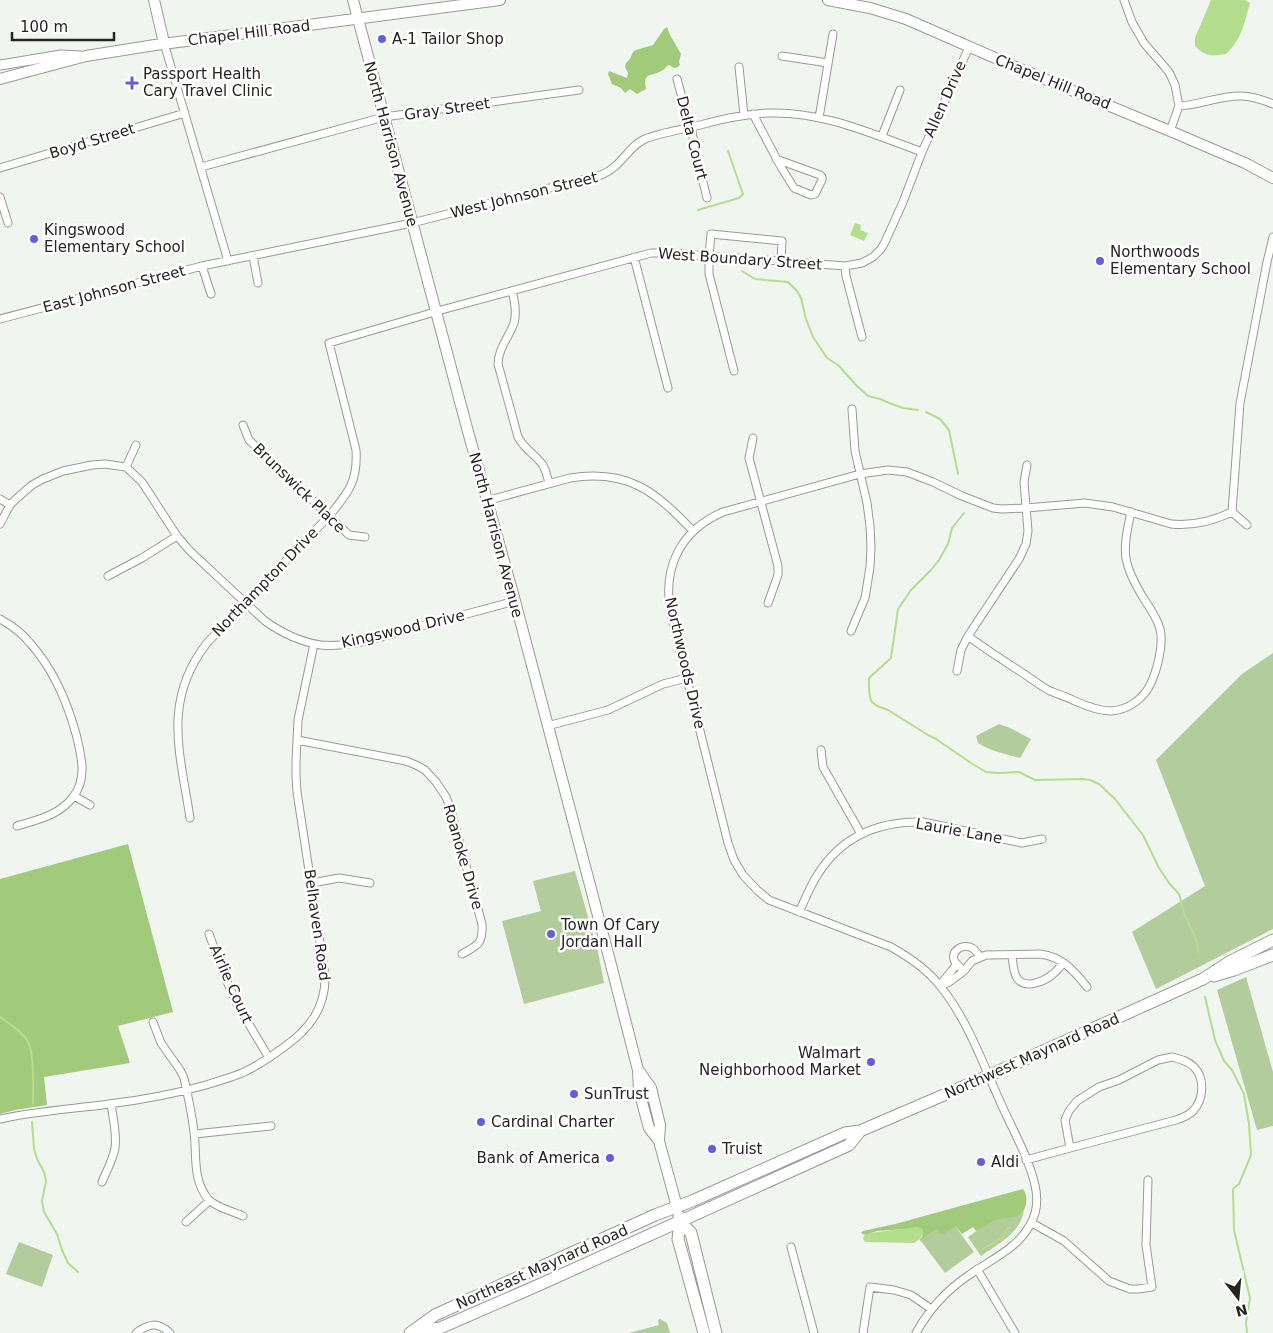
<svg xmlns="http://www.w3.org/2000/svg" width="1273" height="1333" viewBox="0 0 1273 1333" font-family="'DejaVu Sans',sans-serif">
	<rect width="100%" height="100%" fill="#f1f5ef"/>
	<path fill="#b2cc9b" d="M1273,653v276l-117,60 -24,-57 73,-46 -49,-126 86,-86z
		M999,724l11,4 21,11 -11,19c-15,-4 -29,-7 -42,-15l-2,-7z
		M575,871l23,81 6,31 -80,21 -22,-83 39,-10 -8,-30z
		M1246,977l27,95v54l-16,4 -40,-140z
		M1024,1211c-4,22 -26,33 -43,45l-13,-19c8,-5 16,-13 25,-16 12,-5 20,0 31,-10z
		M955,1226l19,26 -29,21 -24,-32 16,-12z
		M19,1242l34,13 -11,32 -36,-13z
		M660,1319l7,4 3,10h-41l30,-8 -1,-5z"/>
	<path fill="#a2ca7b" d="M667,27l3,8 11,19 -2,8 1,3 -2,2 -4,1 -5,-3c-3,1 -4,4 -6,5 -10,7 -21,1 -17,19l-9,5 -7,-5 -5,4 -4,-5 -9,-4 -4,-10 1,-3 18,7 1,-5 -3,-6 1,-4 4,-4 3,-7 3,-2 17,-5 11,-16z
		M128,844l45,168 -55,14 12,37 -86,14 3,28 -32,5 -15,4v-235z
		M1023,1189c3,4 4,9 3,15 -4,18 -19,12 -32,17 -6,2 -12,7 -18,10l-3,-4 -11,7 -7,-8 -13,9 -5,-6 -16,12 -2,-1 3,-3 1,-6 -2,-3 -44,3 -12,4 -4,-2 2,-2 32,-7z"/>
	<path fill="#b4dd8e" d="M1211,0h34l5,3c-5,18 -9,38 -24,51 -13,2 -21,3 -31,-8v-8z
		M855,223l6,2 -1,5 8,3 -4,8 -14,-6z
		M917,1227l4,1 2,2c0,6 -3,9 -9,13l-48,-1 -2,-1 -1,-3 2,-3 5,-2z"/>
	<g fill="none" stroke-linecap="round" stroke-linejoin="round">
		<path stroke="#b4dd8e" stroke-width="2" d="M698,210l41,-12 4,-4 -15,-43
			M742,271l13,8 33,3 9,9 4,7 5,21 7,18 14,21 11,7 19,21 11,10 12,3 9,4 14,5 15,2
			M926,412l14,7 9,11 9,44
			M964,513l-12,15 -4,16 -9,16 -8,10 -20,20 -13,19 -7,49 -22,20v13l2,10 6,5 11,4 40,25 8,4 35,24 15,9 13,1 20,-1 16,8 48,-1 7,1 9,4 16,15 28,36 16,33 10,15 10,11 6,22 8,16 4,11 1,10
			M1205,997l10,43 9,21 8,9 12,24 5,30 2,31 -12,29 -6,5 1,41 16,68 -4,24 1,11
			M0,1017c10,7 20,13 27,23 8,13 6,48 6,64
			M32,1122l2,27 3,10 7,13 2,9 -4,20 2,11 13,22 5,16 6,13 10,9
			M981,1250l22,-13 4,-8 3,-1"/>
		<g stroke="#979b95" stroke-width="9">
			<path id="minor" d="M1124,0l8,22 12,21 25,29 6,13 4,21 -9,25
				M164,43l64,218
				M782,56l46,7
				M739,67l5,48
				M677,79l13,48 2,4 3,19 12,48
				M1179,106c21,-1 42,-11 63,-10 10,0 21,4 31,8
				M753,114l28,53 13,21 17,7 4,-1 7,-14v-3l-2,-2 -44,-16
				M819,118l14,-84
				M882,136l18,-46
				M201,167l183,-50 195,-27
				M0,168l185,-55
				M0,197l8,26
				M253,256l5,27
				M634,257l34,131
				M202,266l9,28
				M845,266l1,10 16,61
				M512,291c3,11 5,21 2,32 -5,14 -16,26 -16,41l20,73c7,13 16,16 24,27 4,5 5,13 7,19
				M0,319l202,-53 210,-43 189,-48c21,-8 27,-29 44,-36 15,-6 39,-10 55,-14 22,-6 45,-11 68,-12 55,-2 104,21 154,39
				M734,371l-25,-97v-18l2,-22 71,7 -1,20
				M243,425l6,15 100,95 16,2
				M753,438l-4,20 29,108v9l-10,28
				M126,467l10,-22
				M0,499l10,6
				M486,501l84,-23c58,-9 85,13 123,53
				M1232,512l8,-109 27,-141 6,-25
				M1232,512l15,13
				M0,524l10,-19 6,-6 16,-14 11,-6 20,-8 29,-6 13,-1 21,3 16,15 35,54 13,15 75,70c17,12 35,21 56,24 29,3 59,-8 86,-15 36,-10 72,-19 108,-29
				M108,576l34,-18 35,-22
				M0,619c11,6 22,14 30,24 24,27 37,58 46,91 5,21 12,44 -3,63 -13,18 -36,23 -56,29
				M851,631l14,-33 5,-31 1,-20 -1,-21 -3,-23 -12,-52 -3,-42
				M968,636c16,12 33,23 50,34 11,7 21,15 32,21 8,3 17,6 25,10 11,5 23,10 36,10 17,-1 32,-12 39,-26 7,-14 14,-41 10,-56 -3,-11 -10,-21 -16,-30 -22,-36 -22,-46 -13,-87
				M957,671l4,-21 7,-14 51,-77 7,-15 2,-13 -4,-49 3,-17
				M547,726l61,-16 55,-26 24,-6
				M297,740l109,21 10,4 9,5 11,12 10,15 4,10 32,117c1,20 -4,21 -20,30
				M821,750l2,17 38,67
				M74,796l16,9
				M190,818c-10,-66 -28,-117 17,-175l122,-127c19,-23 29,-34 27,-66l-27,-107 116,-34 206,-56h20l174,13 17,-3 11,-6 8,-8 4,-7 18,-40 19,-50 47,-105
				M312,883l27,-5 31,5
				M799,912c6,-12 11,-26 19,-38 24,-38 61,-53 105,-52l99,21 20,-4
				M209,934l16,43 12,27 32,54
				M1012,955c1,8 1,17 5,23 8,12 28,3 36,-4 4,-3 7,-8 11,-11
				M964,971c-3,-3 -7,-6 -9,-9 -6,-11 8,-19 17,-14 4,2 6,6 8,9
				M940,985l8,-2 16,-12 8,-10 14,-6 54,-1c23,3 34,17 47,33
				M940,985l17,-21
				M153,1022l8,21 19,27 4,8c4,18 8,36 10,54 3,23 -2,47 14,67 7,8 26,13 35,17
				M1172,1057c8,2 16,4 22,10 11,11 10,32 -1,44 -5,5 -11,7 -17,9l-106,28 -5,-28 4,-9 8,-10 22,-14 20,-7 39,-20z
				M0,1119c36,-8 73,-10 109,-15 33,-4 65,-10 97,-19 12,-4 24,-7 36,-12 15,-7 29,-16 42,-26 26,-18 42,-40 41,-72l-28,-183 -1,-16v-15l2,-41 16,-76
				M195,1134l76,-8
				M1026,1160l44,-12
				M102,1182c4,-10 11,-22 13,-34 2,-14 -2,-30 -4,-44
				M186,1222l23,-21
				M1032,1223l32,18 45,40 21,8h8l14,-2 -6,-42 2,-65
				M791,1247l23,86
				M977,1269l38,64
				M136,1333c13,-10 22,-11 34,0
				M863,1333l7,-46 24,3 17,5 20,14
				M916,1333c14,-25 30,-42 53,-58 21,-15 48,-26 61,-50 7,-12 8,-27 5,-40 -6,-26 -21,-53 -32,-77 -19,-41 -34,-86 -62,-121 -13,-17 -32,-30 -50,-40l-122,-47 -12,-10 -14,-15 -9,-15 -6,-17 -57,-228c-9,-46 8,-84 52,-103l137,-38 28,-4 19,2 26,10 29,14 31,12 9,1 24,-1 59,-5 28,4 58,17c20,2 42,-3 61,-12"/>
		</g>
		<g stroke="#979b95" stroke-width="11">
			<path id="tertiary" d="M0,65l61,-10 20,1"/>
		</g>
		<g stroke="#979b95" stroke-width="12">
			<path id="secondary" d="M154,0l10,43
				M353,0l114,428 48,173 95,360 28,109 1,21 10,37 10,13
				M828,0l42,8 36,11 112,49 152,63 75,32 28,15
				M0,79l86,-23 69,-11 345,-45
				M639,1071l12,17 9,37 -1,16 18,66"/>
		</g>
		<g stroke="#979b95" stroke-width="13">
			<path id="primary" d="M1214,976l20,-6 39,-15
				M679,1216l1,5 -2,18 26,94
				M680,1221l11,12 25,100
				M413,1332l27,-4 101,-44 308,-139 11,-14
				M410,1333l25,-18 220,-100 37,-14 153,-68 15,-2 128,-55 215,-97 28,-18 42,-21"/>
		</g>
		<use href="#minor" stroke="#fff" stroke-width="7"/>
		<use href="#tertiary" stroke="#fff" stroke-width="9"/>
		<use href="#secondary" stroke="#fff" stroke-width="10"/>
		<use href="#primary" stroke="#fff" stroke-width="11"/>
	</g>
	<g fill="#645fd8" stroke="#fff" stroke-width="2">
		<circle cx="382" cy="39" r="5"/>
		<path d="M129.5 75.5h5v5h5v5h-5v5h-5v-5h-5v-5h5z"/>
		<circle cx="34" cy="239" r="5"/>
		<circle cx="1100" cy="261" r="5"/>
		<circle cx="551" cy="934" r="5"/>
		<circle cx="871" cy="1062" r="5"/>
		<circle cx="574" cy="1094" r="5"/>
		<circle cx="481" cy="1122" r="5"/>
		<circle cx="712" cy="1149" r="5"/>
		<circle cx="610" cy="1158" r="5"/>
		<circle cx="981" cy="1162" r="5"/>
	</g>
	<g text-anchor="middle" stroke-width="5" stroke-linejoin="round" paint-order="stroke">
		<g font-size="15" fill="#242523" stroke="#fff">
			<text transform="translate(249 33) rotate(-7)" y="5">Chapel Hill Road</text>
			<text transform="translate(1053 82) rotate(22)" y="5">Chapel Hill Road</text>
			<text transform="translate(945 99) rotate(-66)" y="5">Allen Drive</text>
			<text transform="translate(447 109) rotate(-8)" y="5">Gray Street</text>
			<text transform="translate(692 138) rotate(76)" y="5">Delta Court</text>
			<text transform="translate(92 141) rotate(-17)" y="5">Boyd Street</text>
			<text transform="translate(391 144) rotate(75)" y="5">North Harrison Avenue</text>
			<text transform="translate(524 195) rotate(-14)" y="5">West Johnson Street</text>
			<text transform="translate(740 259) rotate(4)" y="5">West Boundary Street</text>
			<text transform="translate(114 289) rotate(-15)" y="5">East Johnson Street</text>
			<text transform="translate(299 488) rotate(44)" y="5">Brunswick Place</text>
			<text transform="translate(496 535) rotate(75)" y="5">North Harrison Avenue</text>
			<text transform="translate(265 582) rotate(-46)" y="5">Northampton Drive</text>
			<text transform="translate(403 629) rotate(-13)" y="5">Kingswood Drive</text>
			<text transform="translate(685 663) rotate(77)" y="5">Northwoods Drive</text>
			<text transform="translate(959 831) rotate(10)" y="5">Laurie Lane</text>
			<text transform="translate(463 857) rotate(74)" y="5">Roanoke Drive</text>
			<text transform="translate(317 925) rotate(82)" y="5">Belhaven Road</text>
			<text transform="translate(231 984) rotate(66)" y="5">Airlie Court</text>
			<text transform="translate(1032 1056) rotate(-24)" y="5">Northwest Maynard Road</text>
			<text transform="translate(542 1267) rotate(-24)" y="5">Northeast Maynard Road</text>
		</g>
		<g font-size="15" fill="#242523" stroke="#fff" text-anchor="start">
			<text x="392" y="44">A-1 Tailor Shop</text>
			<text x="143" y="79">Passport Health<tspan x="143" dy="17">Cary Travel Clinic</tspan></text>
			<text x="44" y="235">Kingswood<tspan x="44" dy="17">Elementary School</tspan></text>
			<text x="1110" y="257">Northwoods<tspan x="1110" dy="17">Elementary School</tspan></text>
			<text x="561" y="930">Town Of Cary<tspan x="561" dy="17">Jordan Hall</tspan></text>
			<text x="861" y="1058" text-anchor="end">Walmart<tspan x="861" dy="17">Neighborhood Market</tspan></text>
			<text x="584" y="1099">SunTrust</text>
			<text x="491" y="1127">Cardinal Charter</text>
			<text x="722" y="1154">Truist</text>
			<text x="600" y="1163" text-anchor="end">Bank of America</text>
			<text x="991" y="1167">Aldi</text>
		</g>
	</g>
	<g transform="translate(1238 1298) rotate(164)" stroke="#ffffff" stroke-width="4" paint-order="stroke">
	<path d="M0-4L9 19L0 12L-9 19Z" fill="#242523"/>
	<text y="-8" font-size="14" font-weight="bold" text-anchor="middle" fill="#242523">N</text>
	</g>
	<path d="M12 32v8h102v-8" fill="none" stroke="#242523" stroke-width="2.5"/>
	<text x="20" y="32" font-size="15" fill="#242523" stroke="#ffffff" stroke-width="4" paint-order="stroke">100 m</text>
</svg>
